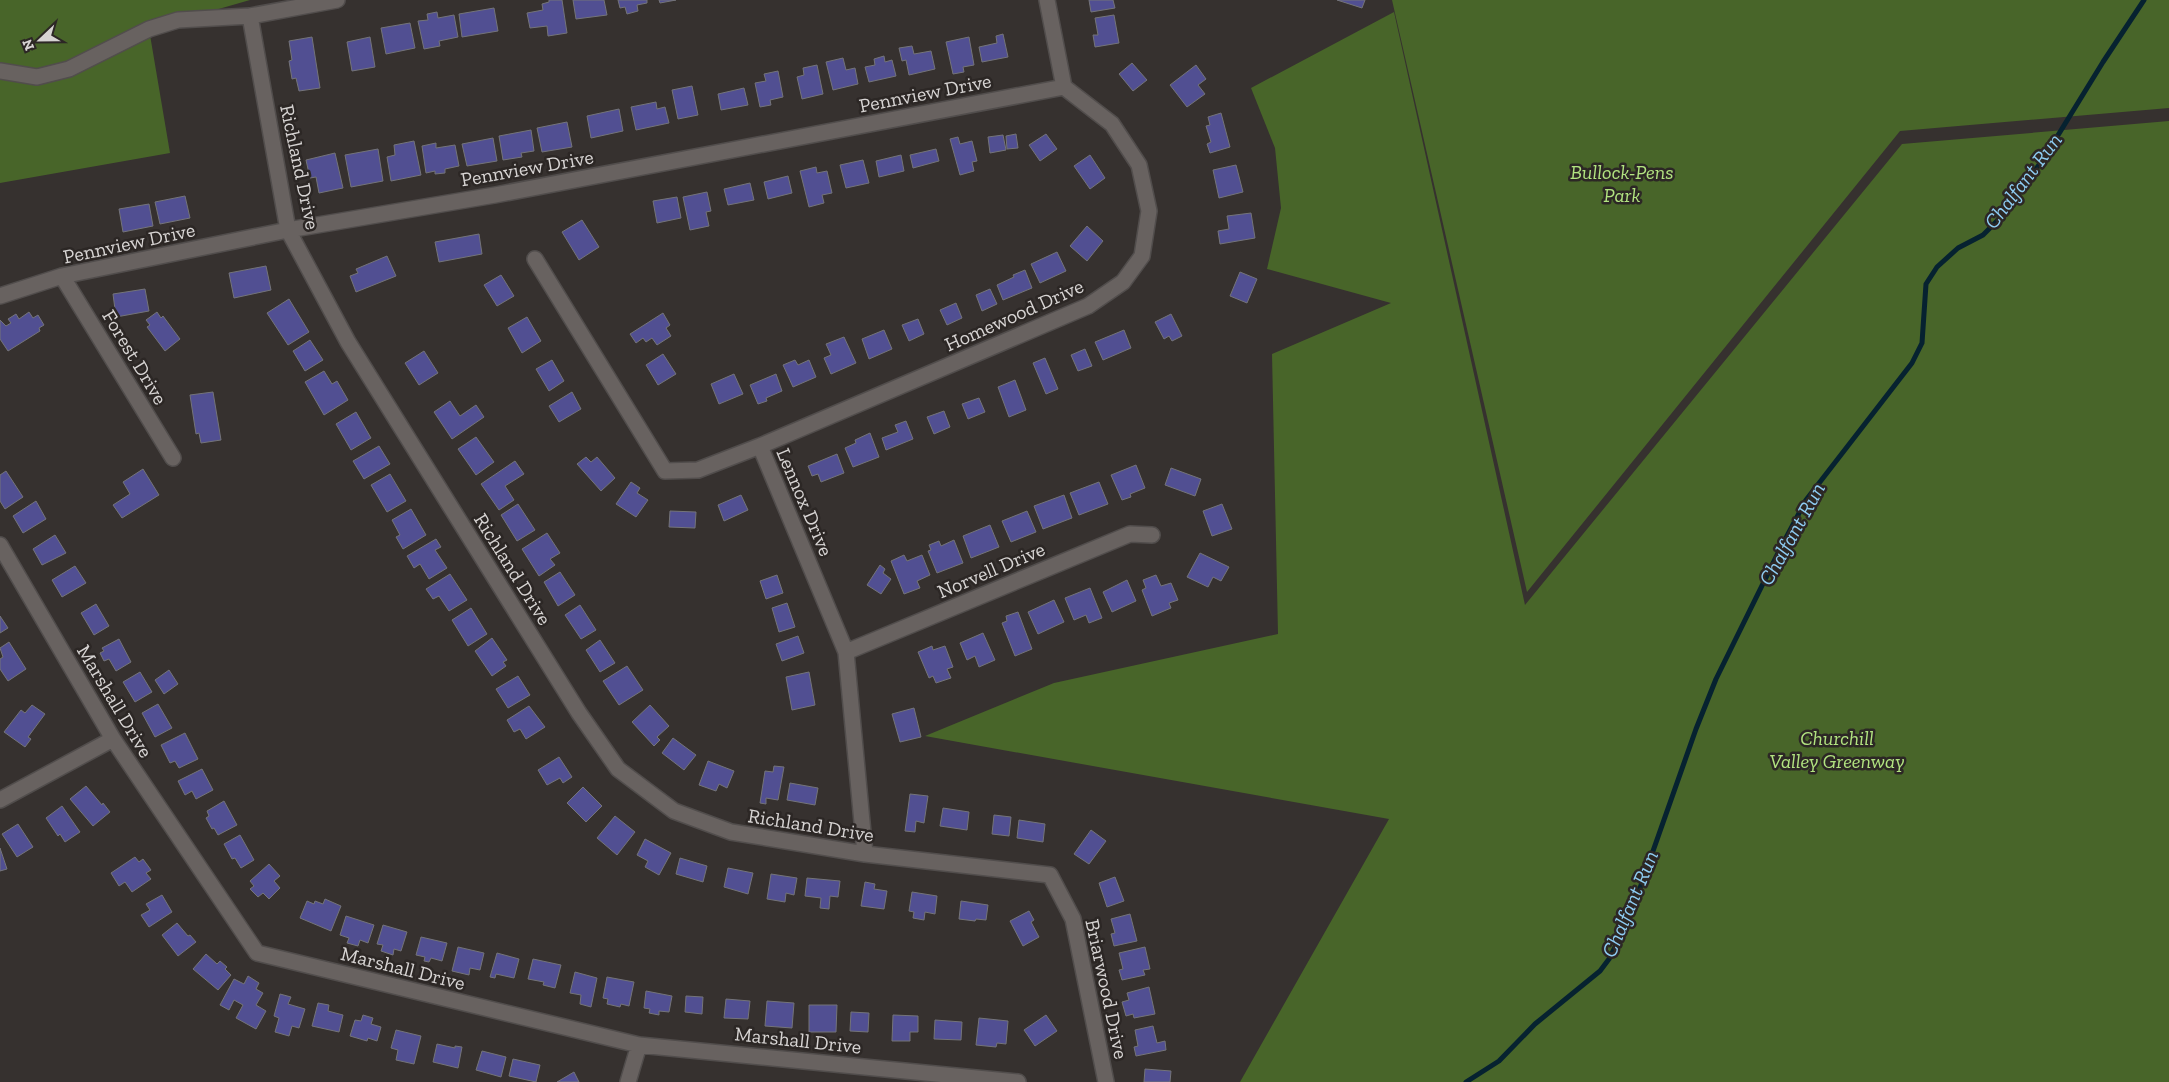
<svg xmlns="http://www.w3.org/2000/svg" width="2169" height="1082" viewBox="0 0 2169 1082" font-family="'Zilla Slab',serif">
	<rect width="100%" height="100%" fill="#36312f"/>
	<path fill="#486529" d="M0,0h250l-101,29 21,124 -170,30z
		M1392,0h777v108l-269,23 -373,461z
		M1394,12l131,593 377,-461 267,-23v961h-929l149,-263 -464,-83 129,-53 224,-49 -6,-280 119,-51 -124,-34 14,-61 -6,-60 -24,-60z"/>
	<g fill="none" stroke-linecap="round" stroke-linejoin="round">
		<path stroke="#062230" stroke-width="5" d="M1466,1082l33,-21 36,-37 65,-53 9,-12 19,-37 68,-193 20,-50 63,-128 27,-51 106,-137 10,-20 4,-59 11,-17 21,-19 25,-13 18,-18 43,-59 59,-96 41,-62"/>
	</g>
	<path fill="#514f92" stroke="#747479" d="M549,0h13l5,33 -19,3 -1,-10 -17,2 -3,-15 16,-3 -1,-6 7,-2z
		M573,0h31l3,15 -31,4z
		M618,0h29v3l-10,2 1,6 -11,3 -2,-7 -5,1z
		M659,0h17l-16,3z
		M1089,0h24l2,8 -24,4z
		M1337,0h28l-3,8z
		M494,8l4,23 -36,6 -3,-23z
		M437,12l1,6 16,-3 4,22 -19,4 1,5 -16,3 -6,-28 10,-1 -1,-6z
		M1114,15l5,28 -24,4 -2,-12h5l-3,-17z
		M410,23l5,25 -29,6 -5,-26z
		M1003,34l5,23 -26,5 -3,-15 18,-4 -1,-7z
		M312,37l8,51 -21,3 -3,-13 -4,1 -3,-18 3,-1 -3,-19z
		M370,37l5,30 -23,4 -5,-29z
		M969,37l5,28 -11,2 1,5 -11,2 -7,-32z
		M912,46l2,8 17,-3 4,18 -26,6 -3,-15 -4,1 -3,-13z
		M884,56l1,6 7,-2 4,16 -27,6 -4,-15 10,-2 -1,-6z
		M843,58l3,12 9,-2 3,16 -25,6 -7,-28z
		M1132,63l15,17 -14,11 -14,-17z
		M817,65l6,29 -21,5 -5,-22 7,-2 -1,-7z
		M1196,65l10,14 -8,6 7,9 -18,13 -17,-22z
		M778,71l5,26 -13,3 1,5 -11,2 -5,-24 11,-2 -2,-7z
		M692,86l6,29 -20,4 -6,-29z
		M744,88l4,17 -27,5 -3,-16z
		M656,102l1,7 8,-2 4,16 -33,7 -5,-23z
		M619,109l4,22 -32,7 -4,-22z
		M1221,113l9,34 -20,6 -3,-9 4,-2 -5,-16 4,-1 -2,-8z
		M567,122l5,25 -30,5 -5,-24z
		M531,130l3,21 -13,2 1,4 -19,3 -4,-24z
		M1016,134l2,14 -11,1 -1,-13z
		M1046,134l11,15 -17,12 -11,-16z
		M1003,135l3,15 -16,3 -2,-16z
		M958,137l2,7 12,-3 5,20 -5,1 2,9 -14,4 -10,-36z
		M493,138l4,23 -30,5 -5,-22z
		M414,141l7,34 -30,6 -4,-24 8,-2 -1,-10z
		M436,143v5l19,-3 4,21 -14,3v4l-10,1v-3l-9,2 -4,-27z
		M378,149l5,32 -32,6 -6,-32z
		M936,149l3,12 -26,7 -3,-13z
		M335,153l8,35 -24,5 -3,-16 -6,1 -4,-18z
		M901,155l3,16 -25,6 -3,-16z
		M1090,155l15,23 -15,11 -16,-23z
		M863,160l6,23 -23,5 -6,-23z
		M1236,165l7,27 -24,6 -6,-28z
		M816,167l1,6 10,-2 5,22 -10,2 2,8 -15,4 -9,-36z
		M788,176l4,17 -24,6 -4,-17z
		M750,183l4,17 -26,5 -4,-16z
		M707,192l4,19 -5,1 3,14 -19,4 -7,-33z
		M185,196l5,22 -30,6 -5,-22z
		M677,197l4,21 -24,5 -4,-22z
		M149,204l4,22 -30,6 -4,-23z
		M1251,213l4,25 -35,6 -2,-13 11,-2 -2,-13z
		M582,220l17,27 -20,13 -17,-28z
		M1087,226l16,15 -16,20 -17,-15z
		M479,234l3,20 -43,8 -4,-20z
		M1057,252l9,19 -26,12 -9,-19z
		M387,256l9,20 -40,16 -6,-16 8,-3 -2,-4z
		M266,266l5,24 -37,8 -5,-25z
		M1025,270l7,18 -29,12 -6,-15 17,-8 -1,-2z
		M1240,272l17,7 -10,24 -17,-7z
		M501,275l13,21 -17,10 -13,-21z
		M145,289l4,22 -33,6 -3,-23z
		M990,289l7,15 -15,7 -6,-16z
		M289,299l20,33 -21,13 -21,-32z
		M956,303l6,15 -15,7 -7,-15z
		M29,312l4,6 5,-3 6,10 -5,3 1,3 -32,20 -8,-12v-19l6,6 5,-3 -3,-4 8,-5 3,5z
		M157,312l4,6 2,-2 17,23 -15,12 -18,-24 3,-2 -4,-5z
		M663,313l7,12 -4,3 5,8 -14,9 -5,-7 -6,4 -3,-4 -7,5 -6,-9z
		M1171,314l11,22 -10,5 -3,-5 -5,3 -9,-17z
		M527,317l14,24 -19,12 -14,-25z
		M918,319l6,15 -15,7 -7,-16z
		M884,330l8,19 -23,10 -7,-20z
		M1124,330l7,18 -28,12 -8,-18z
		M844,337l12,26 -25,11 -7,-16 7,-3 -5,-11z
		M310,340l13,20 -18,11 -12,-20z
		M1085,349l7,17 -14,5 -7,-16z
		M424,351l14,22 -19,12 -14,-22z
		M663,354l13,20 -18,11 -12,-20z
		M1045,358l13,31 -12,5 -13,-31z
		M552,360l12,21 -15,10 -13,-22z
		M795,360l3,5 11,-5 7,17 -23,10 -10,-22z
		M324,371l8,13 5,-3 11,19 -24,15 -19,-33z
		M734,374l9,20 -24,10 -8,-20z
		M776,374l6,17 -16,7 1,3 -9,3 -8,-19z
		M1015,380l11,30 -17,7 -11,-30z
		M213,392l8,48 -20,3 -2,-10 -3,1 -6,-39z
		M572,392l9,17 -22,13 -10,-16z
		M979,398l6,14 -17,7 -6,-15z
		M450,401l10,15 16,-11 8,12 -32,22 -18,-27z
		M944,411l6,16 -16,7 -7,-17z
		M356,412l15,26 -20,12 -15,-26z
		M906,421l7,18 -27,11 -4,-12 16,-6 -3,-7z
		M870,433l9,24 -26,10 -8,-19 11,-5 -1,-3z
		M476,437l18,25 -18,13 -18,-26z
		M379,446l11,18 -26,15 -11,-18z
		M837,454l7,19 -23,9 -3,-8 -6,2 -4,-10z
		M586,457l5,5 6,-5 18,21 -14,13 -24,-27z
		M515,461l9,13 -19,12 9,14 -15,10 -18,-26z
		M1136,465l9,23 -15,6 1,3 -9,3 -11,-25z
		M1171,468l30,11 -6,17 -30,-11z
		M143,469l16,26 -37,23 -9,-13 17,-11 -7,-12z
		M6,471l17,26 -18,12 -5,-8v-26z
		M390,474l16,27 -19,11 -16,-27z
		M631,482l9,6 -3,5 11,7 -12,17 -20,-13z
		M1099,482l9,22 -29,11 -9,-22z
		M741,495l7,15 -24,11 -6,-16z
		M1064,495l8,23 -29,11 -9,-23z
		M36,501l10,18 -23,14 -10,-17z
		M518,504l17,26 -18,11 -16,-26z
		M1222,504l10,25 -20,7 -9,-25z
		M411,509l15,26 -23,14 -7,-12 4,-2 -8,-15z
		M670,511l26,1 -1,16 -26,-1z
		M1027,511l9,21 -25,10 -9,-21z
		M990,525l9,22 -28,11 -8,-22z
		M547,533l13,20 -10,6 5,6 -16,11 -17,-27z
		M55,535l11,18 -24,12 -9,-16z
		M436,539l5,8 -6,3 12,18 -18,11 -9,-15 -6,4 -7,-12z
		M954,540l9,23 -26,10 -9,-22 3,-1 -2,-5 10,-4 2,5z
		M1200,553l29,14 -8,14 -8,-4 -5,10 -21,-10z
		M904,555l3,6 15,-6 8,20 -13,6 3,7 -16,6 -13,-33z
		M880,565l5,4 -2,4 8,6 -10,15 -14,-9z
		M75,566l11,17 -24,14 -10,-17z
		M560,572l15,23 -17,11 -14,-24z
		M450,574l17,26 -18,11 -10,-15 -6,3 -7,-10z
		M777,575l6,18 -17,6 -6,-18z
		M1156,575l5,11 10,-3 7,17 -9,3 2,5 -19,8 -10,-26 4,-2 -3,-8z
		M1127,580l9,21 -24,11 -9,-20z
		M1090,588l12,30 -13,5 -3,-8 -12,5 -9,-22z
		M1054,600l10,22 -26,12 -10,-22z
		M787,603l8,24 -16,5 -7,-24z
		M96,604l13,22 -15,9 -13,-22z
		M580,605l16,25 -15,9 -16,-24z
		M471,608l16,26 -19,12 -16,-26z
		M1018,612l14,37 -17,7 -13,-33 5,-2 -1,-5z
		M0,616l8,12 -8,5z
		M983,633l12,27 -16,7 -4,-11 -8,4 -7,-17z
		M798,636l6,17 -22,8 -6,-17z
		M492,638l15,22 -4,2 3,4 -14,10 -17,-25z
		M119,639l12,23 -15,9 -7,-12 -5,2 -4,-8 4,-2 -2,-3z
		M600,640l15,23 -15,9 -14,-22z
		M9,642l17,27 -18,12 -8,-12v-10l3,-2 -3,-9z
		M932,646l1,4 12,-4 8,21 -6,2 4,9 -15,5 -3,-7 -4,2 -11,-26z
		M627,666l16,24 -24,15 -16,-24z
		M169,670l9,14 -14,10 -9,-14z
		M140,672l12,20 -17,10 -12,-20z
		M809,672l6,33 -23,5 -6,-33z
		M518,676l12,19 -22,13 -12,-19z
		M158,704l14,24 -17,9 -13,-24z
		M32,705l13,9 -17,23 3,2 -6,8 -21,-15 17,-22 4,3z
		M650,705l19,21 -12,11 3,3 -6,6 -22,-24z
		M529,706l16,21 -19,12 -6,-10 -6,3 -7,-12z
		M914,708l7,29 -21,5 -8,-28z
		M185,733l13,26 -19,9 -4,-7 -5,2 -9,-18z
		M673,738l23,17 -12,15 -22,-17z
		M559,757l13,20 -9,6 -3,-5 -13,7 -9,-15z
		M708,761l26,10 -7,17 -8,-4 -3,7 -17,-6z
		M774,766l10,1 -6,33 -12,-2v6l-6,-1 5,-32 8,1z
		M202,769l11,21 -17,9 -4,-8 -7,4 -7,-14z
		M790,783l28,5 -3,17 -28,-5z
		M86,786l16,19 1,-2 7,9 -17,14 -23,-27z
		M583,787l19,19 -16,16 -19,-19z
		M910,794l18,2 -4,27 -8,-2 -1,11 -10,-1z
		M224,801l13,24 -19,10 -4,-7 -2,1 -6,-11 3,-2 -2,-5z
		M62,806l18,26 -15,10 -5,-8 -2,2 -12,-18z
		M943,808l26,4 -2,18 -27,-4z
		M994,815l17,2 -2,19 -17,-2z
		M615,816l20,16 -18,23 -20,-17z
		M1019,820l26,4 -2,18 -26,-4z
		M18,824l15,23 -16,10 -15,-23z
		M1091,830l15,11 -17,23 -15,-10z
		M240,835l14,25 -13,8 -6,-10 -3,1 -8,-15z
		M645,839l26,14 -12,22 -14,-8 3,-6 -11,-6z
		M0,848l7,21 -7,2z
		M135,857l4,5 4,-3 8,11 -5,3 5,6 -19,13 -7,-10 -6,4 -8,-13z
		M680,858l27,8 -4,16 -27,-8z
		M269,864l11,12 -6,5 6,7 -11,11 -6,-6 -5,4 -8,-8 4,-3 -4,-5z
		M728,868l25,5 -5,21 -24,-7z
		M771,874l26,4 -3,17 -8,-2 -1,9 -18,-3z
		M1115,877l9,24 -17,6 -8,-24z
		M807,878l33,3 -2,16 -8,-1 -1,13 -9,-1 1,-10 -16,-2z
		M865,882l10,2 -1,5 13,2 -3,18 -23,-3z
		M912,892l25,4 -2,18 -10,-2 -1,8 -11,-2 1,-6 -5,-1z
		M162,895l10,17 -23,15 -8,-12 9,-5 -4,-6z
		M325,899l16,7 -10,25 -31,-13 7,-17 7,3 1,-3 8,3z
		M961,901l27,4 -2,15 -10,-1 -1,2 -16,-2z
		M1029,911l5,9 -3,2 8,15 -16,9 -13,-25z
		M1130,914l7,27 -23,5 -3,-12 4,-1 -4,-14z
		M346,916l28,9 -6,18 -8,-3 -2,6 -11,-3 2,-5 -9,-3z
		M177,923l11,13 2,-1 6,7 -18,14 -16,-21z
		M383,925l24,7 -6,19 -7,-2 -1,6 -12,-4 2,-6 -6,-1z
		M421,937l26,6 -5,18 -11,-3 -2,4 -5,-1 1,-4 -9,-2z
		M458,947l26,6 -4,17 -10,-2 -1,7 -17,-4z
		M1145,947l5,22 -7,1 2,5 -23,5 -3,-10 4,-1 -4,-16z
		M497,953l22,6 -5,19 -18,-4 -1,4 -5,-1z
		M206,954l11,10 3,-3 7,6 -2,2 6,6 -13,15 -25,-21z
		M533,959l28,6 -6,23 -12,-3 1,-3 -16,-3z
		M575,972l22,6 -6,29 -11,-3 1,-9 -11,-2z
		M248,976l11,7 -3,6 7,4 -7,12 10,6 -10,18 -20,-11 7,-13 -9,-5 -5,10 -9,-5 14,-26 10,5z
		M607,977l27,5 -5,24 -8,-2 -1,3 -13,-3 1,-5 -5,-1z
		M1149,987l6,27 -21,4 -1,-4 -7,2 -4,-14 7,-2 -2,-7z
		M646,991l26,5 -3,16 -10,-1v4l-10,-2 1,-4 -6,-1z
		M280,994l11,3 -3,7 17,5 -6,19 -7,-2 -3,10 -14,-4 4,-14 -5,-2z
		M686,996l17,1 -1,17 -17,-2z
		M726,999l24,2 -2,18 -24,-1z
		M767,1001l27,2 -2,25 -27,-2z
		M318,1003l11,2 -1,6 15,4 -4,17 -27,-6z
		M809,1005h28l-1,27h-27z
		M851,1012l18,1 -1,19 -18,-1z
		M363,1015l10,3 -2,6 10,3 -4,14 -9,-3 -1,3 -17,-5 5,-16 6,1z
		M893,1015l25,1v16h-8v9h-18z
		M1046,1015l11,16 -22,15 -11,-16z
		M979,1018l29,3 -2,23 -9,-1 -1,4 -20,-2z
		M935,1020l27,2 -1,18 -27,-1z
		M1153,1026l4,17 8,-2 1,9 -30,6 -2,-9 4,-1 -3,-16z
		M396,1030l25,6 -7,28 -18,-4 2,-10 -7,-2z
		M437,1044l18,4v-2l7,1 -4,21 -25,-6z
		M482,1051l24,6 -5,20 -25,-7z
		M513,1059l27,6 -4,17 -27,-6z
		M1145,1069l26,2 -1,11h-26z
		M574,1072l5,10h-22z"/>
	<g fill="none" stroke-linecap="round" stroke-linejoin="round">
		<g stroke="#514d4c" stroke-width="18">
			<path id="minor" d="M250,16l38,214 60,112 231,371 39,56 56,42 57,21 134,22 185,21 23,44 33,163
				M0,71l37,6 32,-8 80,-40 29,-9 72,-4 87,-16
				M535,259l130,212 33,-1 62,-24 328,-140 35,-24 19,-26 7,-45 -10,-46 -27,-41 -48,-37 -17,-87
				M62,276l111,182
				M0,296l62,-20 226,-46 207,-35 569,-108
				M760,446l86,206 19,202
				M0,545l113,194 144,214 382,92 379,37
				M846,652l284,-118 22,1
				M0,800l113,-61
				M628,1082l11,-37"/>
		</g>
		<use href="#minor" stroke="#686260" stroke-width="15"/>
	</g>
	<g text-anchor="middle" stroke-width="5" stroke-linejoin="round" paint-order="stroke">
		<g font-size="20" fill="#d7d4d3" stroke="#2c2725">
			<text transform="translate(925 93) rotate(-11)" y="7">Pennview Drive</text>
			<text transform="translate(300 167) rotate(78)" y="7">Richland Drive</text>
			<text transform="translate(527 168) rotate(-10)" y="7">Pennview Drive</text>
			<text transform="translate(129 243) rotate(-12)" y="7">Pennview Drive</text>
			<text transform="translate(1014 315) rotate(-24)" y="7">Homewood Drive</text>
			<text transform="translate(135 357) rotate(59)" y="7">Forest Drive</text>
			<text transform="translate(805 502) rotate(67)" y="7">Lennox Drive</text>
			<text transform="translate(513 569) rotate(58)" y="7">Richland Drive</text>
			<text transform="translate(991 570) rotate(-23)" y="7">Norvell Drive</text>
			<text transform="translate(115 701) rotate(59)" y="7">Marshall Drive</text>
			<text transform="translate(811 825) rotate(9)" y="7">Richland Drive</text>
			<text transform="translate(403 968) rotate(14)" y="7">Marshall Drive</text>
			<text transform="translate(1107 989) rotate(78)" y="7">Briarwood Drive</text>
			<text transform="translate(798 1040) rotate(6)" y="7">Marshall Drive</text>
		</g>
		<g font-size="20" font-style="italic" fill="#b2e480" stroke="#2c2725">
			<text x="1622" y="179">Bullock-Pens<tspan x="1622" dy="23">Park</tspan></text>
			<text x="1837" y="745">Churchill<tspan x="1837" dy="23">Valley Greenway</tspan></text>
		</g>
		<g font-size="21" font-style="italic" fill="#8eccf2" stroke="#2c2725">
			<text transform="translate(2023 181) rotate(-53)" y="7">Chalfant Run</text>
			<text transform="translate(1792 534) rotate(-61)" y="7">Chalfant Run</text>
			<text transform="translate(1630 904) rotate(-67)" y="7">Chalfant Run</text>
		</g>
	</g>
	<g transform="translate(40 40) rotate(248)" stroke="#2c2725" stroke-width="4" paint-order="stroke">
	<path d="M0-4L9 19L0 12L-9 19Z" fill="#d7d4d3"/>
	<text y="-8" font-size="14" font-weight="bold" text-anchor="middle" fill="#d7d4d3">N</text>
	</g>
</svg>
